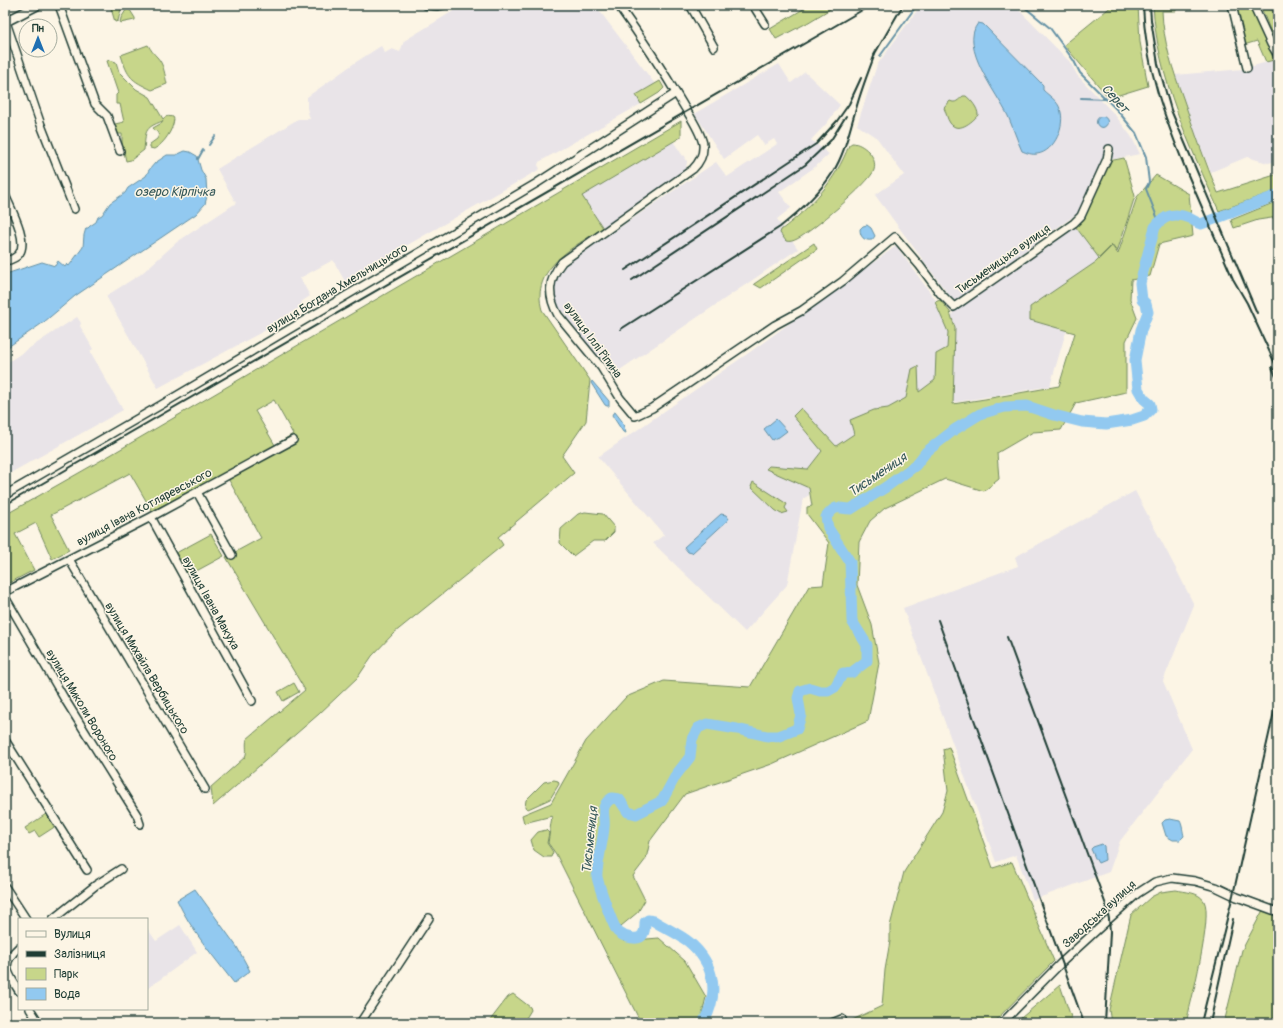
<svg xmlns="http://www.w3.org/2000/svg" width="1283" height="1028" viewBox="0 0 1283 1028" font-family="Pangolin,sans-serif">
	<rect width="100%" height="100%" fill="#fcf5e5"/>
	<filter id="ink" filterUnits="userSpaceOnUse"><feTurbulence type="fractalNoise" baseFrequency=".025" numOctaves="2"/><feDisplacementMap in="SourceGraphic" scale="8" xChannelSelector="R" yChannelSelector="G"/><feConvolveMatrix kernelMatrix="1 2 1 2 8 2 1 2 1" color-interpolation-filters="sRGB"/></filter>
	<g filter="url(#ink)">
		<path fill="#e9e4e8" d="M463,5h132l60,79 -19,11 5,9 -102,58 -1,3 2,4 -169,97 2,4 -26,15 -14,-25 -33,18 10,18 -9,6 2,4 -14,8 1,3 -132,71 -52,-92 35,-22 36,-32 59,-39 -19,-34 81,-50h12l-3,-11v-11l49,-35 25,-16 4,7 7,-4 8,3 4,-11z
			M921,5h93l56,57 7,13 38,40 16,21 9,18 -36,7 -22,49 -128,92 -79,-107 29,-20 -27,-37 -20,-13 20,-60z
			M1274,60l4,4v97l-10,2 -21,-6 -36,15 -16,-38 -20,-59 68,-6z
			M779,64l12,19 14,-11 35,33 -13,18 -16,17 18,14 -14,13 -36,25 12,16 -14,11 21,30 -187,127 -52,-69 -4,-11v-11l4,-12 4,-7 153,-104 11,15 50,-33 -3,-5 -10,6 -7,-10 -33,24 -29,-45 2,-2z
			M673,141l10,15 1,-1 2,3 -1,1 2,2 -1,7 -83,60 -22,-32z
			M1075,226l26,34 -36,75 -15,51 -99,17 -148,96 -16,86 -42,47 -92,-89 11,-8 -66,-78 152,-105 146,-106 55,75 2,-9 6,-6z
			M77,317l4,6 -1,3 13,23 -3,2 33,59 -118,66v-112z
			M1135,491l41,78 18,36 -31,76 29,68 -72,92 -11,31 -76,28 -17,-45 -20,7 -93,-254 115,-42 -3,-9z
			M180,925l17,27 -50,37v-61l9,13z"/>
		<path fill="#c7d68a" stroke="#738a5f" fill-rule="evenodd" d="M110,5h12l-4,16 -3,1z
			M810,5h27l-30,18 -31,16 -6,-10z
			M1113,5h25l2,37 8,44 -39,12 -45,-53z
			M1153,5h23v6h-14c1,30 11,59 21,87 11,32 22,64 35,95l60,-19v16l-59,21c-29,-66 -62,-133 -66,-206z
			M1235,5h15l24,55 -8,2 -9,-21 -13,4z
			M1260,5c7,0 11,7 18,8v32l-5,-8z
			M128,7l7,11v2l-15,3 1,-5z
			M148,45c3,5 5,8 9,12 7,7 8,19 10,27l-15,6c-21,-10 -24,-12 -31,-35z
			M110,60l6,2 3,10 17,17 14,8 13,22c2,-3 6,-3 10,-2l1,2c-1,11 -10,25 -20,30l-4,-1v-4l7,-5c4,-6 -1,-7 -4,-11l9,-5 1,-2c-20,7 -17,11 -19,29l-13,10 -5,1 -4,-18v-9h-4l-3,-10 9,-2 -4,-18h-4v-9l2,-2 -11,-32z
			M660,81l4,7 -5,5 -18,11 -5,-9z
			M963,96h3c5,4 12,12 12,19 -6,7 -20,19 -28,8 -3,-4 -4,-11 -6,-15l6,-7c6,3 8,-1 13,-5z
			M681,121v16l-99,59 21,32c-29,19 -73,40 -61,82l48,70 -4,41 -24,35 12,17 -76,64 5,8 -109,88 -22,23 -14,21 -39,37 -106,92 -2,-19 34,-30c3,-6 0,-11 2,-18l58,-49 -79,-133 35,-19 -36,-65 -73,38 -22,-38 -79,42 18,35 -17,9 -16,-36 -21,11 19,36 -29,15v-70l102,-58zM274,400l19,34 -18,11 -20,-34z
			M852,143c6,0 12,4 16,8 5,5 8,12 6,19 -3,12 -64,63 -77,69 -4,2 -7,3 -11,2l-6,-8 1,-3c30,-23 55,-49 68,-85z
			M1124,158l11,38 -18,56 -5,-7 -13,13 -24,-32 10,-10 24,-55z
			M1156,175l33,19 4,42 -34,8 -9,32 -19,4 -1,19 7,19 -11,23v51l-50,11 -15,27 -28,2 -36,21 2,26 -15,12 -39,-12 -60,29 -15,13 -11,21 -2,43 15,40 7,38 -11,58 -96,43 -87,30 -35,47 -4,18 -13,17 12,24 -7,12 -23,19 8,10 36,-3 26,23 21,36 -6,26h-59l-85,-169 -8,-11 4,-27 -28,7 -2,-8 29,-12 35,-62 40,-44 38,-16 86,6 59,-101 14,-1 6,-42 -22,-29v-7l5,-1 -3,-18 -43,-19 3,-3 39,3 14,-18 -29,-35 8,-8 35,38 18,-12 -4,-14 24,-10 14,-2 18,-10 6,-29 6,-3 1,26 16,-12 1,-26 11,-6 1,-16 -13,-30 5,-2 10,12 5,16 -2,76 32,-5 74,-13 16,-53 -45,-13v-13l66,-45 16,-16 6,8 19,-57z
			M1278,201v16l-20,3 -24,8 -3,-8z
			M814,243l3,6 -56,39 -7,-4z
			M753,482l34,22 -2,4 3,4 -7,2 -6,-4 -24,-23z
			M585,512l18,2 11,13v5l-9,9h-12l-20,15 -13,-13 1,-14 17,-15z
			M211,534l13,22 -35,19 -13,-22z
			M294,683l5,9 -16,9 -5,-9z
			M949,747l44,121 19,-6 42,99 -61,62h-147l36,-17 3,-36 5,-29v-15l14,-54 38,-60 6,-21 -5,-42z
			M554,780l4,1 1,3 -9,15 -22,10 -3,-2 1,-7 18,-18z
			M46,814h3l7,12 -17,11 -4,-6 -6,3 -4,-6z
			M546,830l3,3 -2,10 6,9 -2,5h-7l-10,-7 -3,-10 7,-8z
			M1176,890c9,2 23,2 28,11 9,15 -13,101 -18,122h-75l-2,-13 22,-95 20,-18 10,-5z
			M1263,910l15,7v106h-54l18,-73z
			M1060,985l13,38h-58z
			M513,994l17,13 1,3 -8,13h-35l20,-26z"/>
		<path fill="#92c9f0" stroke="#6491a5" d="M978,23l5,1 60,61v5c6,6 15,11 17,19 6,15 -5,43 -23,45 -5,1 -10,-1 -15,-3 -5,-11 -9,-23 -14,-35 -11,-23 -49,-69 -30,-93z
			M1096.5 122a5.5 5.5 0 1 1 11 0a5.5 5.5 0 1 1-11 0Z
			M185,151l5,1 7,4 4,14 5,9 1,17 -2,8 -9,10 -121,82 -31,26 -39,27v-73l1,-2 36,-12 13,4 3,-5 7,6 2,-3 2,2 14,-19 1,-12 2,-7h2l2,-2 6,-4 2,-5 4,-2 8,-12 15,-10 3,-5 18,-12 3,-6 6,-7 12,-8h9z
			M867,225l4,3 4,8 -3,4c-8,1 -12,-3 -12,-11l3,-3z
			M592,381l17,20v5h-2l-2,-1 -14,-22z
			M615,412l7,9 4,12 -3,-1 -11,-17 1,-2z
			M776,419l11,12 -8,6 -7,3 -8,-11z
			M721,514l5,1 3,4 -37,34 -4,-1 -4,-5z
			M1170,819l10,2c2,3 3,11 4,15l-4,4h-7l-7,-4 -4,-13 3,-3z
			M1102,844l2,2 1,14 -7,3 -3,-5 -4,-9 2,-2z
			M195,889l42,58 13,24 -16,12c-21,-27 -43,-53 -57,-83z"/>
		<g fill="none" stroke-linecap="round" stroke-linejoin="round">
			<path stroke="#6491a5" stroke-width="2" d="M1022,5l28,23 24,33 6,12 37,37 19,23 10,24 3,25 -3,7 13,33
				M880,56l37,-51
				M1081,98l24,1
				M209,145l6,-9
				M198,159l5,-9"/>
			<path stroke="#92c9f0" stroke-width="11" d="M703,1023c17,-29 12,-59 -14,-81 -10,-8 -24,-14 -35,-21l-6,-1 -3,2c0,4 0,9 -2,12 -4,8 -19,3 -25,-2 -5,-5 -19,-46 -21,-55 -1,-10 6,-36 7,-49 2,-13 -6,-21 8,-30l7,1 9,13 8,2 26,-13 14,-26 14,-18 2,-18 6,-11 9,-4 30,5 30,7h12l18,-7 4,-14 -3,-17 2,-7 10,-3 10,3h8l7,-4 8,-14h8l16,-12v-16l-15,-24 -2,-59 -22,-34 -2,-11c12,-14 10,-8 25,-8l35,-22 30,-22 10,-13 28,-22 26,-16 25,-7 22,-1 27,9 28,7 24,2 26,-4 12,-4 7,-7 -1,-5 -6,-5 -6,-10 -3,-29 6,-30 7,-18 -2,-8 -4,-4 -2,-17 15,-56c9,-12 21,-15 34,-9 5,2 7,5 12,6l77,-29"/>
			<g stroke="#1f3d34" stroke-width="10">
				<path id="minor" d="M59,5l36,99 12,12 13,35
					M426,5l11,1 6,-1
					M618,5c23,32 44,64 64,98 7,12 18,27 21,41 1,10 -3,18 -10,25l-131,93c-14,18 -15,33 -4,53l43,52 19,31 15,18 17,-8 123,-83 26,-14 42,-30 52,-44 25,29 20,27 14,14 120,-84 7,-7 26,-57 2,-10
					M690,5l24,42
					M753,5l12,19
					M1232,5l15,63
					M1253,5l18,39 7,11
					M6,22l35,103 33,84
					M5,195c6,14 24,46 14,59 -3,4 -9,6 -14,7
					M197,492l35,63
					M5,495l156,-90 376,-222 139,-90
					M151,517l101,184
					M69,559l136,230
					M5,592l146,-75 142,-77
					M5,597l59,101 73,117 3,9
					M5,740l82,130
					M5,887l21,32
					M53,919l43,-34 25,-16
					M19,947c-19,17 -12,25 0,44
					M30,1009l9,14
					M360,1023l69,-105
					M832,1023l10,-4
					M1002,1023l59,-60 48,-44 29,-26 17,-11 17,-4 23,3 21,6 21,10 41,15"/>
			</g>
			<g stroke="#1f3d34" stroke-width="11">
				<path id="tertiary" d="M5,22l33,-17"/>
			</g>
			<use href="#minor" stroke="#fcf5e5" stroke-width="7"/>
			<use href="#tertiary" stroke="#fcf5e5" stroke-width="8"/>
			<path stroke="#1f3d34" stroke-width="2" d="M1143,5c2,62 22,114 45,170 15,35 30,70 45,104l14,24 31,67
				M1150,5l1,15 7,44 13,46 86,203
				M874,55l29,-50
				M625,270l191,-126 21,-23 12,-17 12,-26
				M632,280l173,-115 26,-25 15,-24
				M621,329l159,-102c20,-16 39,-33 53,-55 12,-19 16,-41 23,-63 5,-19 13,-39 20,-58
				M1272,367l6,15
				M5,505l866,-500
				M938,620l146,403
				M1007,637l99,268 3,14 1,13 -5,91
				M1201,1023l32,-128 45,-201
				M1210,1023l23,-104"/>
		</g>
	</g>
	<g text-anchor="middle" stroke-width="3" stroke-linejoin="round" paint-order="stroke">
		<g font-size="12" fill="#1f3d34" stroke="#fcf5e5">
			<text transform="translate(1003 259) rotate(-35)" y="4">Тисьменицька вулиця</text>
			<text transform="translate(337 288) rotate(-31)" y="4">вулиця Богдана Хмельницького</text>
			<text transform="translate(593 340) rotate(54)" y="4">вулиця Іллі Ріпина</text>
			<text transform="translate(144 507) rotate(-28)" y="4">вулиця Івана Котляревського</text>
			<text transform="translate(211 603) rotate(61)" y="4">вулиця Івана Макуха</text>
			<text transform="translate(147 668) rotate(59)" y="4">вулиця Михайла Вербицького</text>
			<text transform="translate(82 705) rotate(59)" y="4">вулиця Миколи Вороного</text>
			<text transform="translate(1099 914) rotate(-42)" y="4">Заводська вулиця</text>
		</g>
		<g font-size="13" font-style="italic" fill="#36595a" stroke="#fcf5e5">
			<text transform="translate(1116 98) rotate(48)" y="5">Серет</text>
			<text x="175" y="196">озеро Кірпічка</text>
			<text transform="translate(877 474) rotate(-34)" y="5">Тисьмениця</text>
			<text transform="translate(589 840) rotate(-84)" y="5">Тисьмениця</text>
		</g>
	</g>
	<rect width="1283" height="1028" fill="none" stroke="#fcf5e5" stroke-width="20"/>
	<rect x="10" y="10" width="1263" height="1008" fill="none" stroke="#1f3d34" stroke-width="1.5" filter="url(#ink)"/>
	<rect x="18" y="918" width="130" height="92" fill="#fcf5e5" stroke="#a4ab9e"/>
	<rect x="26" y="931" width="20" height="6" fill="#fcf5e5" stroke="#a4ab9e"/>
	<text x="54" y="938" font-size="12" fill="#1f3d34">Вулиця</text>
	<rect x="26" y="951" width="20" height="6" fill="#1f3d34" stroke="#a4ab9e"/>
	<text x="54" y="958" font-size="12" fill="#1f3d34">Залізниця</text>
	<rect x="26" y="968" width="20" height="12" fill="#c7d68a" stroke="#a4ab9e"/>
	<text x="54" y="978" font-size="12" fill="#1f3d34">Парк</text>
	<rect x="26" y="988" width="20" height="12" fill="#92c9f0" stroke="#a4ab9e"/>
	<text x="54" y="998" font-size="12" fill="#1f3d34">Вода</text>
	<g transform="translate(38 38)"><circle r="19" fill="#fcf5e5" stroke="#a4ab9e"/>
	<path d="M0-3L7 15L0 10L-7 15Z" fill="#1f6fb2"/>
	<text y="-6" font-size="11" font-weight="bold" text-anchor="middle" fill="#1f3d34">Пн</text>
	</g>
</svg>
